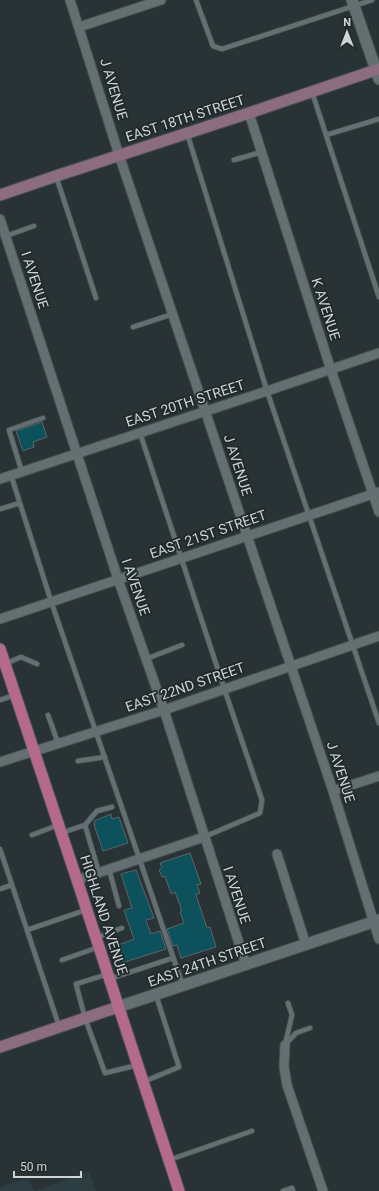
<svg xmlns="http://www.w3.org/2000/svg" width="379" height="1191" viewBox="0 0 379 1191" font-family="Roboto,sans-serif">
	<rect width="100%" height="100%" fill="#293335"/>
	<path fill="#2c3e42" d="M89,1171l7,20h-96v-4l29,-9 5,13z"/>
	<path fill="#0d515d" stroke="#5b6568" d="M42,422l5,15 -14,5 1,5 -11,4 -7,-20z
		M111,814l1,5 7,-2 9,26 -25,8 -9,-26h1l-1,-4z
		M190,853l11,31 -4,1 3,8 -4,2 11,33 3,-1 6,20 -35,11 -4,-13 -4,1 -6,-17 17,-6 -4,-11h1v-4l-6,-16 -4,2 -6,-18 -3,1 -3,-7 3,-2 -2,-5z
		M136,870l18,48 -8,2 5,14 9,-3 6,18 -41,13 -5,-2 -4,-14 18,-7 -10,-29 8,-2 -11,-34z"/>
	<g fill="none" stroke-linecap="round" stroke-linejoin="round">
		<g stroke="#474f51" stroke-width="6">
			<path id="service" d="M196,0l17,46 9,3 150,-49
				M312,92l67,205
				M187,133l80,258 112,332
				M326,135l53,-16
				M234,160l28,-8
				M56,176l40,122
				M6,236l28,-10
				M133,327l40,-13
				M140,433l84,255 38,112 -2,13 -56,24
				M22,472l-13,-42 34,-12
				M11,475l40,126 132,385
				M0,509l20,-6
				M146,659l36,-14
				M5,664l16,-7 16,7
				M0,700l15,-5
				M48,715l10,28
				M78,761l27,-4
				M61,833l24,-8
				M32,835l26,-10
				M0,849l59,177
				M109,869l10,37
				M99,873l-14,-48 12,-14 15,-4
				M0,889l12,-4
				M27,930l59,-20
				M96,938l26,-10
				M62,960l37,-13
				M108,974l-32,10 9,34 20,55 33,-8
				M109,979l64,-21
				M286,1044l10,-11 14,-5
				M285,1045l7,-30 -4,-12
				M143,1082l36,-15 -23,-72
				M169,1160l83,-29
				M283,1191l9,-3 1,3"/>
		</g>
		<g stroke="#474f51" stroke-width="11">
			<path id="minor" d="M70,0l49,155 214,636 46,148
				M79,27l82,-27
				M249,113l82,257 48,142
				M0,219l118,360 46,131 82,255
				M0,479l267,-88 112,-38
				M0,619l379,-127
				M0,762l164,-52 215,-74
				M333,791l46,-15
				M277,854l29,91
				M77,880l127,-43
				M285,1045l-1,22 3,18 36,106"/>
		</g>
		<g stroke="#474f51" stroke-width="13">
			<path id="tertiary" d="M352,0l27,79
				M118,1007l261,-87"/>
		</g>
		<g stroke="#474f51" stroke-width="13">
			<path id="secondary" d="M0,195l56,-19 193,-63 130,-44
				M0,1047l118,-40"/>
		</g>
		<g stroke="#474f51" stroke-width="13">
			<path id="primary" d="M0,649l77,231 102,311"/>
		</g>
		<use href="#service" stroke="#646f72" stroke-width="4.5"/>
		<use href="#minor" stroke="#646f72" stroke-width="9"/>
		<use href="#tertiary" stroke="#646f72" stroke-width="11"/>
		<use href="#secondary" stroke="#8c6d7f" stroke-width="11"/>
		<use href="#primary" stroke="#b46a8c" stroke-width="11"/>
	</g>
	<g text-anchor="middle" stroke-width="3.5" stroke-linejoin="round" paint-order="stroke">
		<g font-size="14" fill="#cfd5d6" stroke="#20292b">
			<text transform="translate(114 89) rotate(73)" y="5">J AVENUE</text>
			<text transform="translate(185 118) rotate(-18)" y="5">EAST 18TH STREET</text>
			<text transform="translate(35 280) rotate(72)" y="5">I AVENUE</text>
			<text transform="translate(326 309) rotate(72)" y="5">K AVENUE</text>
			<text transform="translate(185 403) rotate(-18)" y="5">EAST 20TH STREET</text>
			<text transform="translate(238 465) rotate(72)" y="5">J AVENUE</text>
			<text transform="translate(208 534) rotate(-19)" y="5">EAST 21ST STREET</text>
			<text transform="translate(136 587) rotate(71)" y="5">I AVENUE</text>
			<text transform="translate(185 687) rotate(-19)" y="5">EAST 22ND STREET</text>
			<text transform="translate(341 772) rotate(72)" y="5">J AVENUE</text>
			<text transform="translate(237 895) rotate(72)" y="5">I AVENUE</text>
			<text transform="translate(104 915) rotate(72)" y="5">HIGHLAND AVENUE</text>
			<text transform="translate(207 962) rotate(-19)" y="5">EAST 24TH STREET</text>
		</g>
	</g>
	<g transform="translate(347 32)" stroke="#20292b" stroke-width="3" paint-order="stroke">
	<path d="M0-3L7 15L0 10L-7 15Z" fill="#cfd5d6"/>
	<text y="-6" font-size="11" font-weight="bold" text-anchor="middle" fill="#cfd5d6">N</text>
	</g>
	<path d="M14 1171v6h67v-6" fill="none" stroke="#cfd5d6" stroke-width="2"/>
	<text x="20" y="1171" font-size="12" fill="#cfd5d6" stroke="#20292b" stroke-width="3" paint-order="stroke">50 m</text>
</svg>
